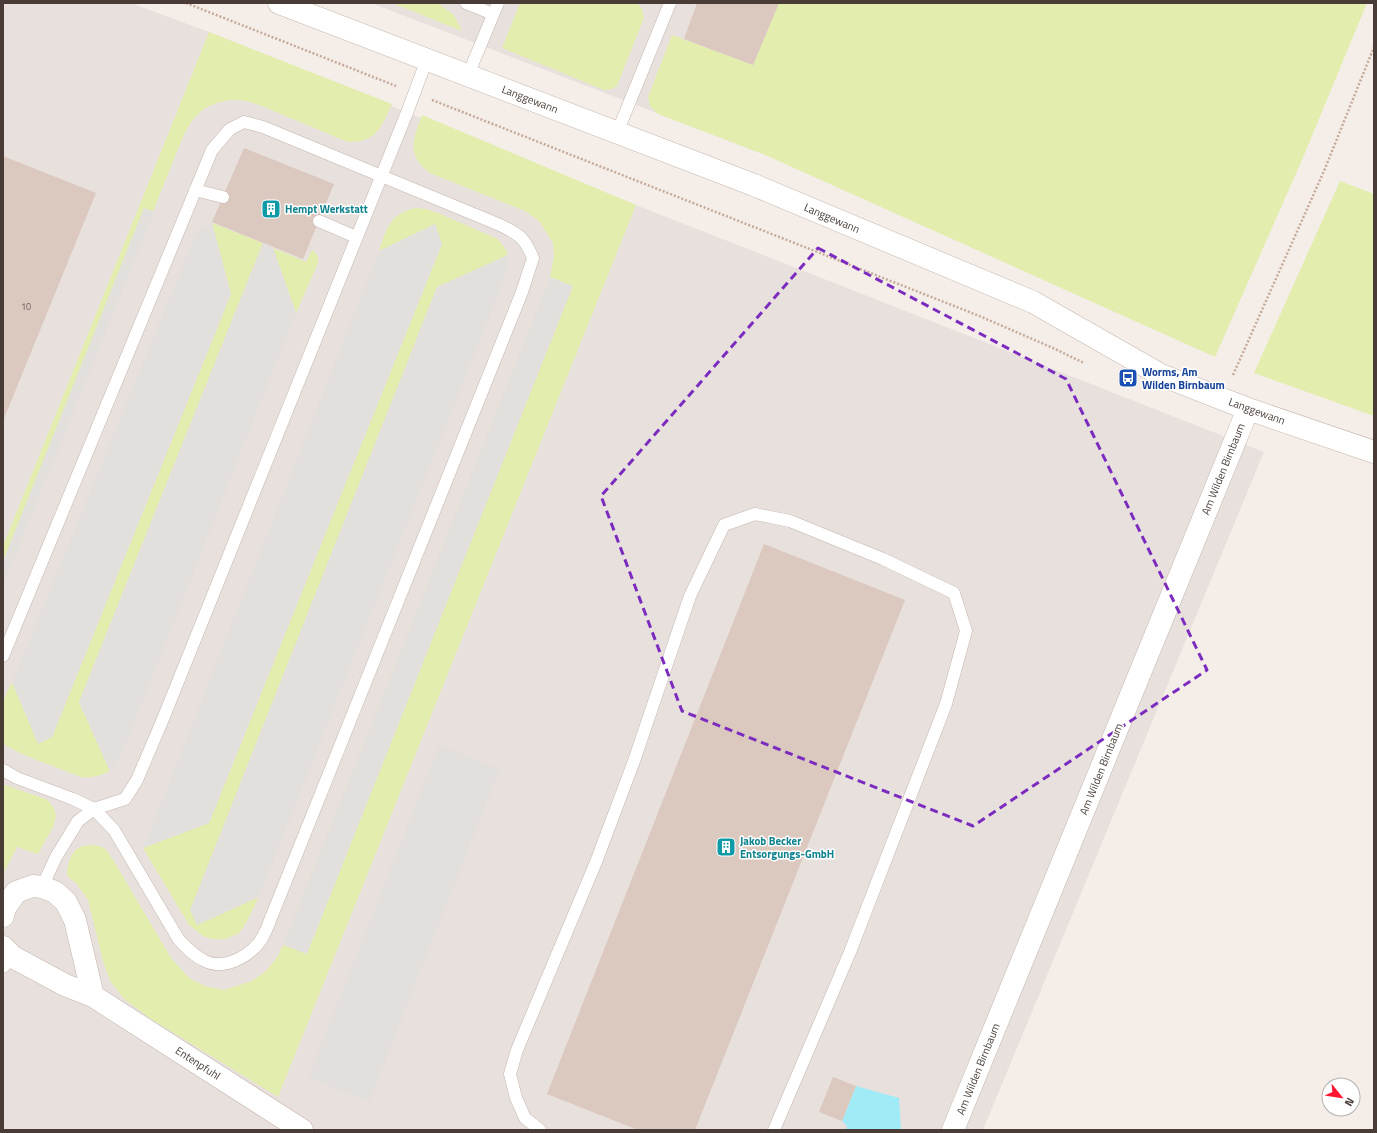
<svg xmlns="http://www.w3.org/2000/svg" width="1377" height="1133" viewBox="0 0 1377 1133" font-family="'Titillium Web',sans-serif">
	<rect width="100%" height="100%" fill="#f5eee8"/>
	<path fill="#e8e0dd" d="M3,3h128l78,29 427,173 628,247 -281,678h-980z
		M371,3h452l-60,151z"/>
	<path fill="#e2edae" d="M392,3h45l17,12 8,16z
		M520,3h117l5,6 2,9 -27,68 -5,3 -8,1 -102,-42z
		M779,3h588l-65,157 -87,197 -452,-203 -105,-40 -8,-8 -2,-9 24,-62 81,30z
		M209,32l183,72c-10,22 -16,39 -44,38 -22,-9 -43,-18 -65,-27 -13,-5 -28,-13 -43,-15 -15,-1 -31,4 -42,14 -11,11 -16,26 -22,40l-173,433v-41z
		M422,115l214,90 -358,892 -127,-78 -27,-20 -14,-18 -7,-20 -15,-61 -12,-17 -9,-7c1,-16 5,-32 25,-31 3,0 9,1 12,3 3,2 5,7 8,10l59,100 18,20 16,8 19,4 28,-9 14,-10 12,-15 5,-11 267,-668 4,-21 -1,-13 -14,-22 -14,-10 -95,-38c-24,-17 -17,-34 -8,-58z
		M1340,181l34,13v222l-120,-43z
		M415,208l11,1 12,4 60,26 7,9 3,7 -71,32 -240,638 62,-28 -13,26 -7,10 -13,6h-14l-9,-3 -14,-11 -46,-77 66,-25 233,-579 -7,-20 -56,27c8,-22 10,-37 36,-43z
		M212,223l51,20 -184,459 31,69c-10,5 -17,7 -29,6l-57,-22 -19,-10 -2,-3v-41l9,-19 26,61 14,-6 179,-443z
		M273,248l33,14 6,-12c5,4 7,6 6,13l-22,50z
		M3,784l45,16 6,8 2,8 -3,11 -15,27 -21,-7 -14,27z"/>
	<path fill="#e3dfdd" d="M144,208l10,4 -151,375v-26z
		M212,223l19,71 -179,443 -14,7 -26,-62 186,-454z
		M435,224l7,20 -233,579 -66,25 236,-597z
		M263,243l10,5 23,65 -166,421 -12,27 -8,10 -31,-69z
		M508,255l-1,15 -3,10 -245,617 -62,28 -7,-15 247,-623z
		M550,277l23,9 -266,668 -24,-9z
		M439,745l61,24 -131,333 -61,-24z"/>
	<path fill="#a0ebf6" d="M856,1086l43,12 2,32h-55l1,-4 -5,-5z"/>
	<path fill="#dbc8bf" d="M697,3h82l-26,62 -69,-26z
		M244,148l90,36 -31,75 -91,-37z
		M3,156l93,37 -93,228z
		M764,544l141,56 -210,530h-57l-91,-36z
		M833,1077l23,9 -14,35 -23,-9z"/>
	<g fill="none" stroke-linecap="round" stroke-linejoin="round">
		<g stroke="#c5b5ad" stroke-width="13">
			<path id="lane" d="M466,3l27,11
				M468,75l30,-72
				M617,133l53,-130
				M195,190l28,7
				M319,221l37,16
				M3,656l209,-506 18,-21 14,-7 19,5 237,98c20,10 24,12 33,33l-11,34 -255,636c-2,5 -5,11 -9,16 -12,14 -35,26 -53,17 -10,-4 -18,-13 -26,-21l-65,-110 -20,-21 -21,-10 -56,-21 -14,-8
				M42,887l14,-30 22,-36 16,-12 31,-10 12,-19 26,-61 245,-609 19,-51
				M3,967l10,-10
				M540,1130l-15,-12 -9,-20 -6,-24 7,-24 79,-188 38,-101 56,-165 34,-71 31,-11 35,7 93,38 71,34 12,38 -20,73 -96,248 -76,178"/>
		</g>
		<g stroke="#c5b5ad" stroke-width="23">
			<path id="street" d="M279,3l475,182 279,117 128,73 87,34 126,43
				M3,916l2,-8 11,-16 17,-6 9,1 13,5 11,10 9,18 18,76
				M3,947l10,10 52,28 28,11 209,134
				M953,1130l295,-721"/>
		</g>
		<path stroke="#c5aa9a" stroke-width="2.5" stroke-dasharray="2 2" stroke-linecap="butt" d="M186,3l210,83
			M432,100l545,215 76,33 31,15
			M1233,375l91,-204 50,-124"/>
		<use href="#lane" stroke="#fff" stroke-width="12"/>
		<use href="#street" stroke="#fff" stroke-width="22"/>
	</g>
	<path fill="none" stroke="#7b2cbf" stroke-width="3" stroke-dasharray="8 5" stroke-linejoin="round" d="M818,248l248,131 141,291 -234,156 -291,-115 -81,-215z"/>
	<defs>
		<g id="building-square" transform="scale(1)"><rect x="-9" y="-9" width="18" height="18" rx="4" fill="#0f9aa8" stroke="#fff"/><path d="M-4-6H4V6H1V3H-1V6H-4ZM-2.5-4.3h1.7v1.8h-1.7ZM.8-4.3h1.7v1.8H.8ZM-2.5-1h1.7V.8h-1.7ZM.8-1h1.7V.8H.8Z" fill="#fff"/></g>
		<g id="bus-square" transform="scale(1)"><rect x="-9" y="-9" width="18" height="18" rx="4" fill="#1a4fb4" stroke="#fff"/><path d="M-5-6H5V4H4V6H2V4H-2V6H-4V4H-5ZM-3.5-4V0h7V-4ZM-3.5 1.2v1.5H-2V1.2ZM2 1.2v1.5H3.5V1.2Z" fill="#fff"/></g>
	</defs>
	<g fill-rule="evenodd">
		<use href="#building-square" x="271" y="209"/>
		<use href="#bus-square" x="1128" y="378"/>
		<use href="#building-square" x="726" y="847"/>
	</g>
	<g text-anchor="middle" stroke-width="3" stroke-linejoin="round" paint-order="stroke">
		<g font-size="9" fill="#6e5f58">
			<text x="26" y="310">10</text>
		</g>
		<g font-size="11" fill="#493c36" stroke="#fff">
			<text transform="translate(530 99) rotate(21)" y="4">Langgewann</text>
			<text transform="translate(832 218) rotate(23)" y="4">Langgewann</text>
			<text transform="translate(1257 411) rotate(20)" y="4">Langgewann</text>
			<text transform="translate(1223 469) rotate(-68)" y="4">Am Wilden Birnbaum</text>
			<text transform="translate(1101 769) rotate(-68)" y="4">Am Wilden Birnbaum</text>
			<text transform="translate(198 1063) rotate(33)" y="4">Entenpfuhl</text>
			<text transform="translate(978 1069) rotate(-68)" y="4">Am Wilden Birnbaum</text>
		</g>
		<g font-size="11" font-weight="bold" fill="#0d838f" stroke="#fff" text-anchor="start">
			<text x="285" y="213">Hempt Werkstatt</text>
			<text x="740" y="845">Jakob Becker<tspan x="740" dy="13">Entsorgungs-GmbH</tspan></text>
		</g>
		<g font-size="11" font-weight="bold" fill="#164399" stroke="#fff" text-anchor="start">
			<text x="1142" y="376">Worms, Am<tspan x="1142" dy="13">Wilden Birnbaum</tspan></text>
		</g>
	</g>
	<rect width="1377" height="1133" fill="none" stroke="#493c36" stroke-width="8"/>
	<g transform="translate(1341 1097) rotate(120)"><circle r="19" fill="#ffffff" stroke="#b6b1af"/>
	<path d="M0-3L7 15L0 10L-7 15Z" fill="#ff1532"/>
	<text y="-6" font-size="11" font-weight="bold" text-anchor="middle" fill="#493c36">N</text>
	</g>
</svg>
